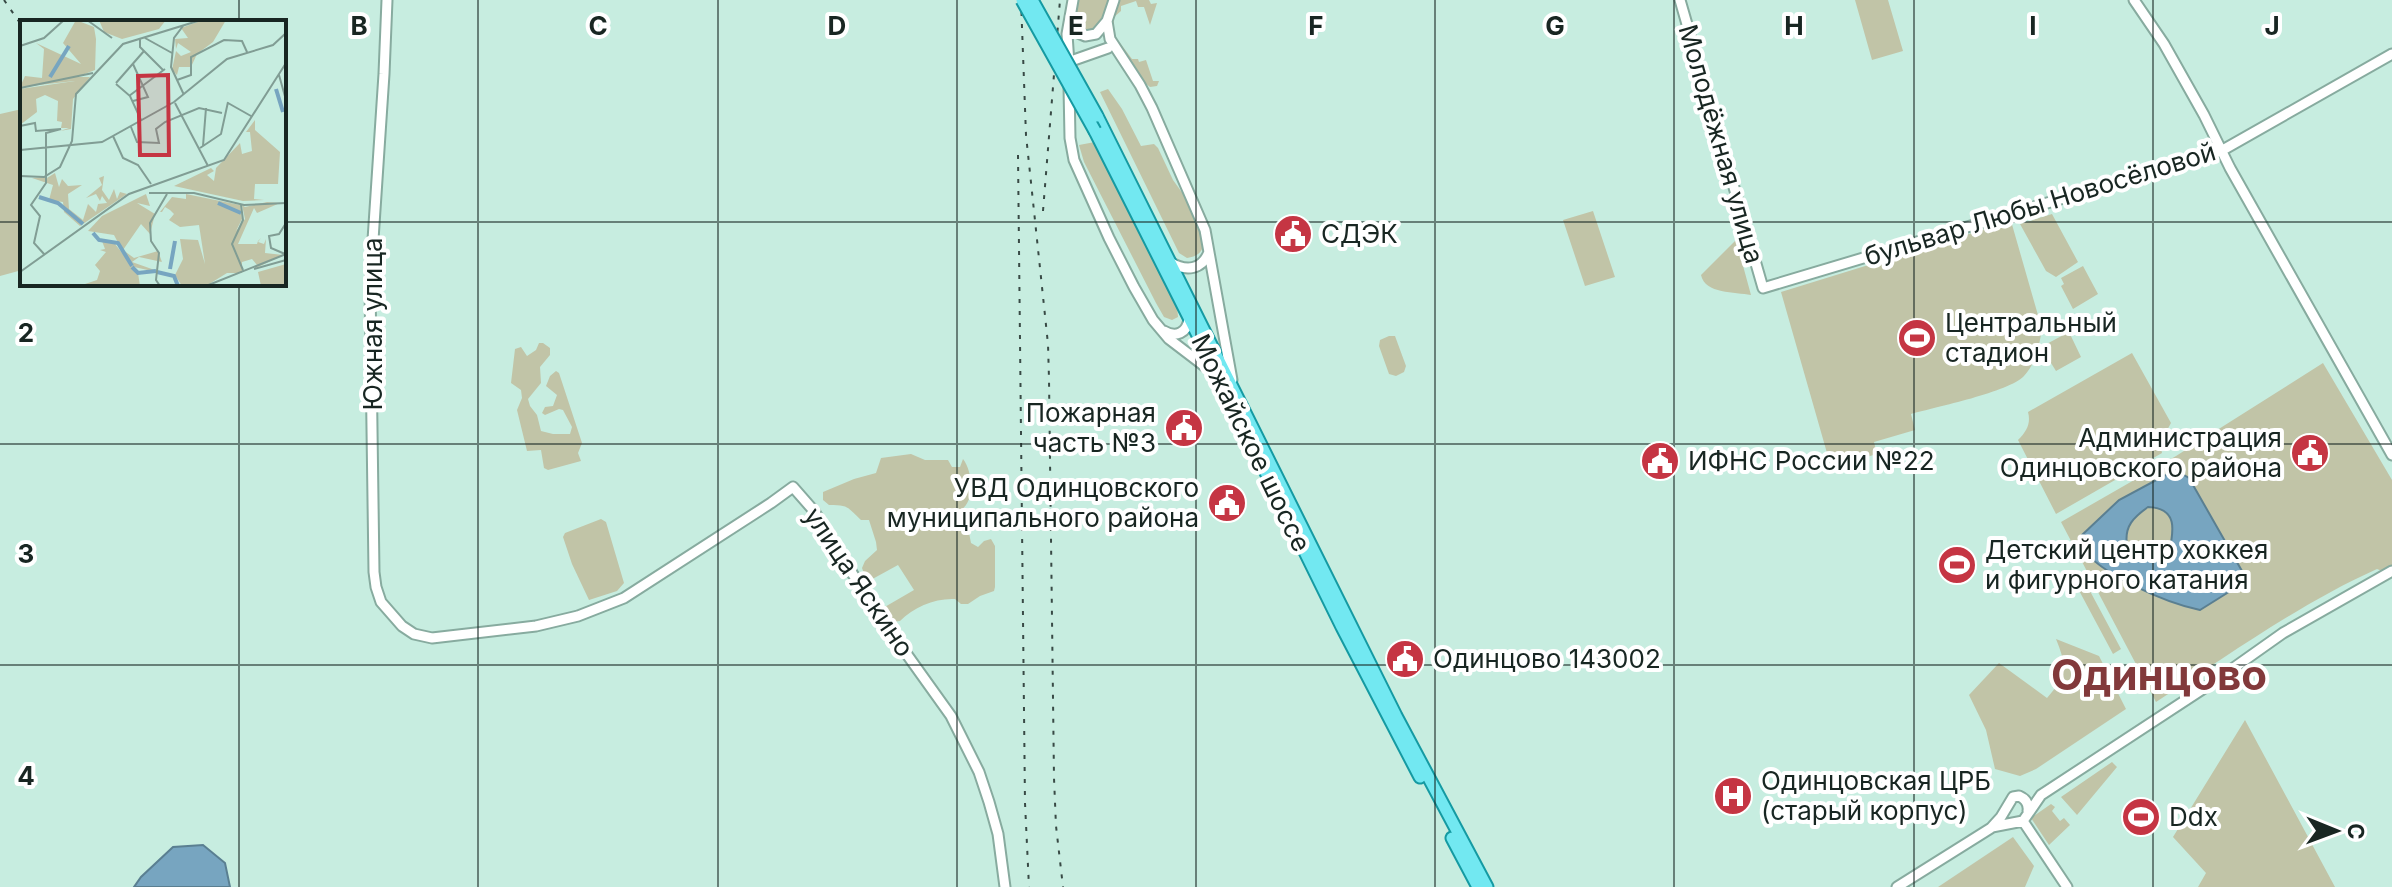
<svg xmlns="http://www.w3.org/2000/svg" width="2392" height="887" viewBox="0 0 2392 887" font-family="Inter,sans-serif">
	<rect width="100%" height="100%" fill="#c7ede0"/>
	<path fill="#c1c4a7" d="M1076,0h32l-8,24 -7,7 -15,-2 -5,-6z
		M1117,0h32l2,4 6,-1 -7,22 -6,-18h-6l-2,-6 -15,5v5l-7,6v18l18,24h6l1,3 7,-2 7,21h6l-2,5 -7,1 -5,-4 -33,-50c-4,-11 1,-23 5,-33z
		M1855,0h33l15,51 -31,9z
		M1108,89l14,20 19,37 13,-2 4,4 15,32 13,18 18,46c-3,10 -7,12 -17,14l-8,-5 -79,-161z
		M22,109v161l-22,6v-162z
		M1095,142l82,163 1,12 -6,3 -8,-3 -8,-14 -72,-141 -5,-17z
		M1593,211l22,66 -30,9 -22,-66z
		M2052,214l26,48 -22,15 -10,-6 -26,-47z
		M2011,221l31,108c-3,17 -6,34 -18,47 -15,16 -88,31 -113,38l4,16 -41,12 3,12 -46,13 -50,-175z
		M1736,240l15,55c-16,-3 -46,-1 -50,-20z
		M2083,266l15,28 -25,15 -12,-23 3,-2 -3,-6z
		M2069,332l12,25 -25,14 -15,-24z
		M1389,336h6l11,30 -2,6 -8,4 -7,-2 -10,-28 1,-6z
		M539,343h4l7,5v7l-10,12 1,16 -13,16 2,7 7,9 4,16 12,3h17l2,-7 -9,-17 -4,-1 -14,6 -3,-2 3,-6 8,-1 4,-11 -11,-9 4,-10 6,-5 3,2 23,70 -4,10 3,8 -33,9 -4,-2 -3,-18 -14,1 -10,-41 5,-12 -1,-8 -10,-7 4,-34 6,-2 6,9 9,-6z
		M2132,353l39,70 -11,20 2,10 -106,61 -38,-74c9,-9 13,-17 10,-28z
		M2323,363l69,117v85l-10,6 -5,-2c-78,35 -149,87 -221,133l-95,-180 115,-66z
		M911,454l14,6h23l4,7h8l3,-8c10,13 12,42 -2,51l-2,7 2,7 7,4 3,15 7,4 6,-6 7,-2 4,7v41l-1,4 -14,5 -12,8h-7l-6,-5c-20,-1 -41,8 -55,22l-7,1 -10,-14 31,-18 -16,-25 -31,17 -5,-14 3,-7 12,-11 -1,-8 -7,-22h-8c-14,-13 -12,-15 -32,-15l-6,-5v-8l31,-13 22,-6 5,-15z
		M601,519l5,3 18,61 -7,8 -28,9 -17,-36 -9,-27 2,-4z
		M2083,578l38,71 -8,5 -38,-71z
		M2056,639l43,17 27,53 -90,60 -16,7 -25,-7 -9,-39 -17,-35 30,-32 48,35c20,-23 20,-32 9,-59z
		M2245,720l90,167h-137l8,-14 -33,-36z
		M2112,762l5,5 -40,48 -16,-18z
		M2051,804l4,3 -3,4 8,10 4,-3 6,7 -21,20 -18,-27z
		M2013,837l21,29 -9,21h-87z"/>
	<path fill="#77a5c0" stroke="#5a7f91" stroke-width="2" fill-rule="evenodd" d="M2175,470l14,8 53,93 -2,14 -40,25c-34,-7 -99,-35 -119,-63l1,-12 37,-35zM2148,507c30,1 26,23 21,46l-13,7 -15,-5 -14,-10c-3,-19 7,-28 21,-38z
		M203,845l22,18 5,24h-96l7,-10 32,-30z"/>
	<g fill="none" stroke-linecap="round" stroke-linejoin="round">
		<g stroke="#87ab9f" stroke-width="13">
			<path id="tertiary" d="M387,0l-3,74 -14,211 4,287 2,15 5,15 21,24 12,8 18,4 104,-12 42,-10 46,-18 147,-95 22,-16 21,24 59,96 78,109 28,56 10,30 9,32 7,53
				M1680,0l83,288 458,-137 171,-97
				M2134,0l30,44 40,71 26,53 162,287
				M1070,21l6,11 9,4 11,-2 11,-13 7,-21
				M1107,21l3,18 30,46 12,23 53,122 27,150
				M1071,61l37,-13
				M1069,64l-2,-30 6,-34
				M1069,87l1,51 4,22 35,78 25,49 19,33 16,19 38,29 19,21
				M1170,262c16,10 32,8 39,-10
				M1164,331c12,7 23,2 25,-12
				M2023,821l18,-26 177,-116 65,-46 109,-62
				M2023,821l44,66
				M1992,827l31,-6
				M1897,887l94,-59 10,-11 12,-20 6,-1c7,3 10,8 9,15"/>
		</g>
		<g stroke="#159aa2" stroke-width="15">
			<path id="primary" d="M1097,116l299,600 91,171
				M1095,131l115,228
				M1251,442l91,185 78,150
				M1452,838l26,49"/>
		</g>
		<use href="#tertiary" stroke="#fff" stroke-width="9"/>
		<use href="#primary" stroke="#72e8f1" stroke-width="11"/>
		<path stroke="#384a45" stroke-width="2" stroke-dasharray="4 8" stroke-linecap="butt" d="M4,0l18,26
			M1021,0l5,135 22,209 1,35 5,399 2,48 7,61
			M1018,155l7,648 4,84
			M1043,211l17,-211"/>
		<g stroke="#159aa2" stroke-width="15" stroke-linecap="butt">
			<path id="primary-bridge" d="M1022,0l73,131
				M1032,0l65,116"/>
		</g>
		<use href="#primary-bridge" stroke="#72e8f1" stroke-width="11"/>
	</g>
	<path fill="none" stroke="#182622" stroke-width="2" stroke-opacity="0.55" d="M239,0v22M478,0v887M718,0v887M957,0v887M1196,0v887M1435,0v887M1674,0v887M1914,0v887M2153,0v887M0,222h22M284,222h2108M239,284v603M0,444h2392M0,665h2392"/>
	<defs>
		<g id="civic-disc" transform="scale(2)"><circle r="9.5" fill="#c53543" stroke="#fff"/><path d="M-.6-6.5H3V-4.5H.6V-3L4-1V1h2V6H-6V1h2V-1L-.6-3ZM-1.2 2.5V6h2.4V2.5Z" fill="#fff"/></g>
		<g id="stadium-disc" transform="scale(2)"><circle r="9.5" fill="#c53543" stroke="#fff"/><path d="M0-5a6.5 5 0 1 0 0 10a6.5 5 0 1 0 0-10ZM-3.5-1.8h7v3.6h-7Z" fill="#fff"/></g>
		<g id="hospital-disc" transform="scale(2)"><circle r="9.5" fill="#c53543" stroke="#fff"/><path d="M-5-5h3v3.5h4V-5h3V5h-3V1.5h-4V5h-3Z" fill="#fff"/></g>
	</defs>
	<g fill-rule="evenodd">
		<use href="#civic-disc" x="1293" y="234"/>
		<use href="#stadium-disc" x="1917" y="338"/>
		<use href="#civic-disc" x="1184" y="428"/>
		<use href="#civic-disc" x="2310" y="453"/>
		<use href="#civic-disc" x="1660" y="461"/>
		<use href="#civic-disc" x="1227" y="503"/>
		<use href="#stadium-disc" x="1957" y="565"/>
		<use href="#civic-disc" x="1405" y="659"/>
		<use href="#hospital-disc" x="1733" y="796"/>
		<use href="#stadium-disc" x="2141" y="817"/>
	</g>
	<g text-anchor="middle" stroke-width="8" stroke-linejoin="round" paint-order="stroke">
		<g font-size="26" fill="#182622" stroke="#fff">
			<text transform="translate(1721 144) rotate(74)" y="9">Молодёжная улица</text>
			<text transform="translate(2040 204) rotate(-17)" y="9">бульвар Любы Новосёловой</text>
			<text transform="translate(373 324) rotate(-90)" y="9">Южная улица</text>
			<text transform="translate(1251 443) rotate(64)" y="9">Можайское шоссе</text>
			<text transform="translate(859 582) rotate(56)" y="9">улица Яскино</text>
		</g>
		<g font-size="26" fill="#182622" stroke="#fff" text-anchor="start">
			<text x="1321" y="243">СДЭК</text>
			<text x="1945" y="332">Центральный<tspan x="1945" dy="30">стадион</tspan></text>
			<text x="1156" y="422" text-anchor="end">Пожарная<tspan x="1156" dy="30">часть №3</tspan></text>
			<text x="2282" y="447" text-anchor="end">Администрация<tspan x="2282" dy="30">Одинцовского района</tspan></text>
			<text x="1688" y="470">ИФНС России №22</text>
			<text x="1199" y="497" text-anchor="end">УВД Одинцовского<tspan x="1199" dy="30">муниципального района</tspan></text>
			<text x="1985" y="559">Детский центр хоккея<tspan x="1985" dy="30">и фигурного катания</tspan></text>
			<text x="1433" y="668">Одинцово 143002</text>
			<text x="1761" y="790">Одинцовская ЦРБ<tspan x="1761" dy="30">(старый корпус)</tspan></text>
			<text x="2169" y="826">Ddx</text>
		</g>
		<g font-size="42" font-weight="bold" fill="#82393b" stroke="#fff">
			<text x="2159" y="690">Одинцово</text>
		</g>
	</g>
	<g transform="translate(20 20)">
		<rect width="266" height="266" fill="#c7ede0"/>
		<path d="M56,0l18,7 2,12 -1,31 -18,7h13l-17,22 -2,30 -11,2 9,-3h-8l1,-6 -5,-1 1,-20 -13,-6 -9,4 1,13 -17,13v-36l55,-8 -55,6 5,-11 17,2 2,-29 -8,-6 45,21 -18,-21zM79,0h67l-7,9 -37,10 -18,-7zM183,0h23l-13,22 -16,12 -6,13h-12l-2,8 -5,-5 4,-19 5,5 10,-4 -13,-9 -2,6 -1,-10 13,-1 -7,-10zM235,100v10l25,22 -2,32h-23l-1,15 10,1 -21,1 -69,-15 37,-18 3,3 -7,4 7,6 2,-13 24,-25 2,11 10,-3 -2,-19h-4zM35,153l4,14 3,-8 6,7 14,-1 -14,9 1,15 14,11 5,-16 8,8 2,-8 9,-1 -5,-7 -2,5 -4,-7 -10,4 16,-13 -3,-7 5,-2 -2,14 7,10 5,-11 3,10 3,-7 7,2 -47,32 -16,-14 -1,-10 -14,-2 4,-15 -21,-7 14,-1 5,6 -4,-5zM126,174l4,12 -13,-3 18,11 -5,20 -9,-10 -18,26 11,8 24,-7 4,11 -23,-5 -7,5 34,12 -32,-7 -10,-13 -10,-19 -26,-4 14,-15zM166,174l54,11 2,14 -6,12 9,-12 -3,-14 3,2 22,-5 13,1 -23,10 -3,-5 -16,36h19l1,-3 3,-3 -3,4 6,2 2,-5 -1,14 18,2 -29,14 3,-4 -5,-6 -10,3v11h-15l-21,13h-24l-7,-11 8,-16 -3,-20 18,1 7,24 -6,-39 -19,2 -11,-7 5,-6 -4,-4 -5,-3 -3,5h-2l12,-15 14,2zM82,221l13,3 23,29 2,13h-61l18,-6 3,-9 -5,-6 11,-13 -6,-2 5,-1zM266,244v22h-25l-3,-14z" fill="#c1c4a7"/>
		<path fill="none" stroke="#77a5c0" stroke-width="4" d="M30,57l19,-31M256,69l7,23M19,177l19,6 25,21M198,183l23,10M73,213l6,7 19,3 14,23M112,247l6,6 18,-2M150,249l5,-28M137,252l17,4 4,10"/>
		<path fill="none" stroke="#819d94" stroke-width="2" d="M67,0l25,18M163,6l-9,12 -3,29 13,28M125,18l27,15M120,19v8l23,23M0,26l24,-8 20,-18M259,55l7,25M157,60l14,-5v-18l33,-17 18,1 5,11M96,63l28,-32M96,64l14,12 11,24M0,68l73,-15M109,76l36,-27M113,81l15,-4 -15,-33M155,83l33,63M208,83l23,13M0,106l15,-3 1,8 25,-2 -15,4v50l-15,22 9,11 -6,27 10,11M111,107l6,15 22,1 -3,-14 9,-7 34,-14 23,5M93,116l10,22 15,7 13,19M183,126l3,-38M180,128l21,-14 7,-32M0,130l82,-8 72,-40 53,-43 46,-14 13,-12M0,156l24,1 16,-10 12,-26 4,-47 47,-50 78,-24M129,173h45l50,12 42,-2M221,185l2,15 -11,24 11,26M265,234l-14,-6 -2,-12 10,-2 7,-11M234,249l32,-9M0,252l109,-78 95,-34 62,-97M140,266l-4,-6 3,-27 -8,-12 -1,-18 17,-29M186,266l80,-32"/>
		<path fill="#c53543" fill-opacity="0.15" stroke="#c53543" stroke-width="4" d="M148,55l1,80h-29l-2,-79z"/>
		<rect width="266" height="266" fill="none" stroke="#182622" stroke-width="4"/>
	</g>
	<g font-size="26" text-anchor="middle" font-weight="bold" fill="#182622" stroke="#fff" stroke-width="8" stroke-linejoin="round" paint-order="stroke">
		<text x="359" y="35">B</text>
		<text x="598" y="35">C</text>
		<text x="837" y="35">D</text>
		<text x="1076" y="35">E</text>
		<text x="1316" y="35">F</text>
		<text x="1555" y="35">G</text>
		<text x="1794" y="35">H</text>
		<text x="2033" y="35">I</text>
		<text x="2272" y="35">J</text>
		<text x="26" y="342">2</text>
		<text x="26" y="563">3</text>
		<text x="26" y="785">4</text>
	</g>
	<g transform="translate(2336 831) rotate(91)" stroke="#ffffff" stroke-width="6" paint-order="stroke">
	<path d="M0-6L14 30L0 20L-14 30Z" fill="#182622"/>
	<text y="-12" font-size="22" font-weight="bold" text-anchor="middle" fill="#182622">С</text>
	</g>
</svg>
